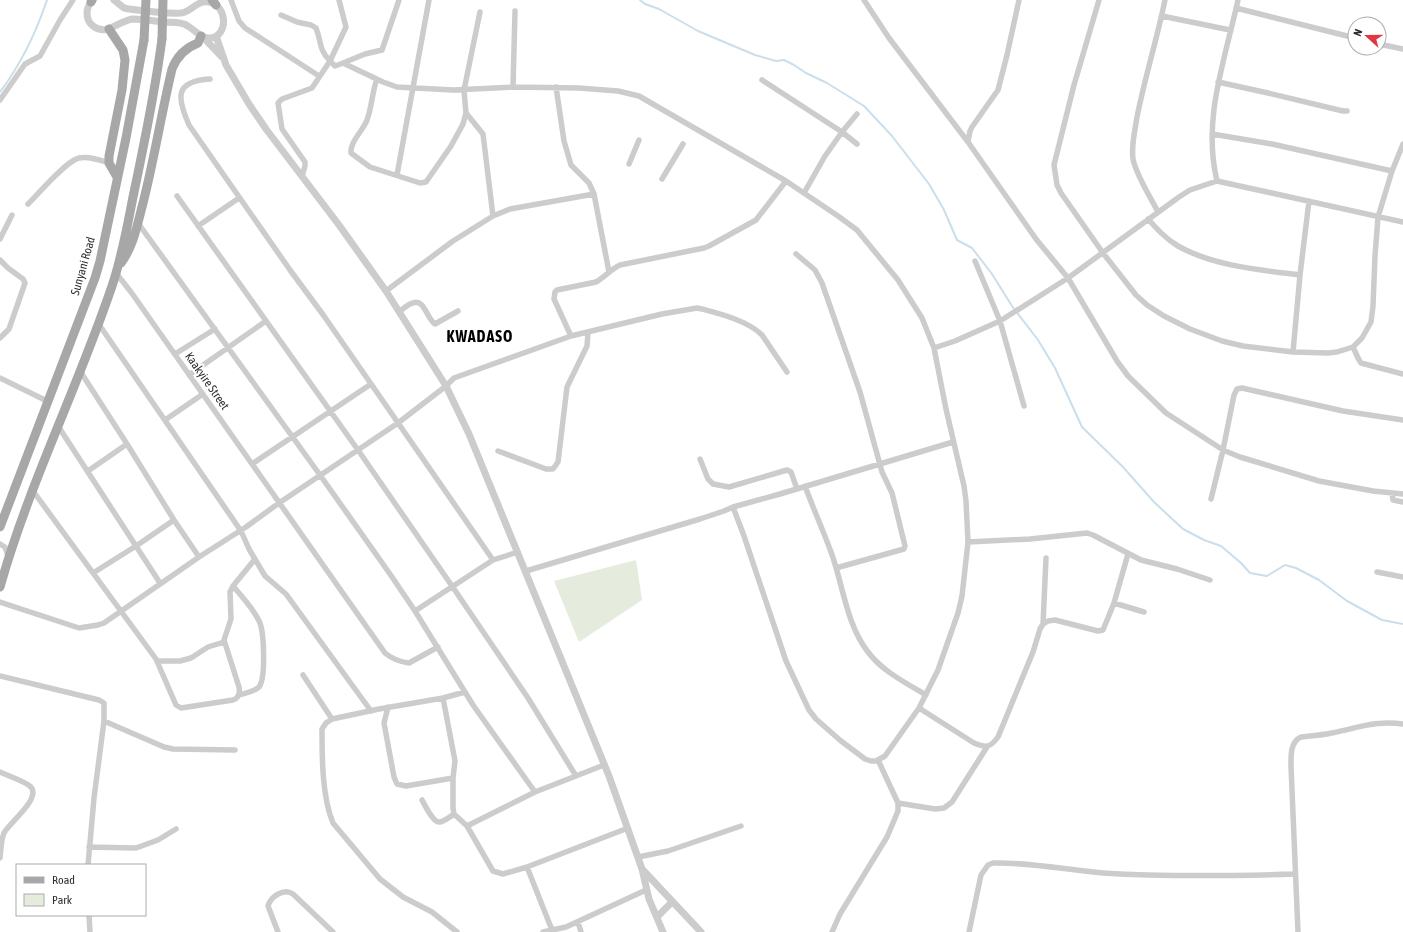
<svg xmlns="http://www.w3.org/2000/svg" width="1403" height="932" viewBox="0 0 1403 932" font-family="'Asap Condensed',sans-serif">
	<rect width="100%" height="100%" fill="#fff"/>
	<path fill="#e5ecdd" d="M636,560l6,40 -63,42 -25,-61z"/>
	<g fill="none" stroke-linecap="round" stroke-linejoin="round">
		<path stroke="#cadeeb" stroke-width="2" d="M640,0l5,4 14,5 39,22 57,24 21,6 8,-1 10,5 12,8 21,10 37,23 28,30 37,48 15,26 13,30 15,8 20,26 20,32 26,34 17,28 27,59 41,40 31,35 29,27 21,11 17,6 20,17 9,10 17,3 18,-11 11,3 23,12 28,21 35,19 21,4
			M0,92c21,-28 36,-59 47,-92"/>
		<path stroke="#ccc" stroke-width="5.5" d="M231,0l8,21 6,7 74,48
			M864,0l25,38 79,104 68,97 32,39 49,83 11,15 38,37 57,37 17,7 79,24 54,10 30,3
			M1099,0l-25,85 -20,80 3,20 4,8 42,60 33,42 11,10 17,11 26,13 32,12 21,5 50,6 35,1 9,-1 16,-5 5,11 3,5 42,11
			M1236,8l119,30
			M281,15l16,7 14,3 5,3c6,15 2,20 14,33l16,-34 -7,-27
			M1162,16l68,14
			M1379,44l24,5
			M343,63l22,-9 17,-4 17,-50
			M210,79c-36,2 -33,19 -21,46l101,145 34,46 169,244
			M377,79c-5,13 -5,28 -10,41 -4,11 -17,21 -16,33l19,14 50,16 6,-1 25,-36 12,-22 3,-11 -2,-23 16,-78
			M762,80l80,52 15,12
			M1218,82l50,11 75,18h4
			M513,87l2,-76
			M556,87l8,54 7,24 18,18 5,11 15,78
			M0,100l25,-36 15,-8 20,-36 13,-20
			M466,113l17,21 10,82
			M1212,134l60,10 120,27
			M968,142l2,-11 2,-4 26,-37 9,-35 12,-55
			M629,164l10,-24
			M397,175l32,-175
			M302,176l3,-10v-4l-23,-33 -4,-26 4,-4 30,-11 18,-27 5,5 8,-3 40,19 14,5 56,3 60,-3 66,1 39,3 21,5 147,85 52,35 19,14 41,50 24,38 12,30 12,61 18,77 2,15 2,41 -6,54 -4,17 -20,57 -19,38 -34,48 -9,5h-5l-6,-2 -24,-18 -25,-22 -7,-9 -23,-49 -42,-125 -11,-29
			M662,179l21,-35
			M1217,181c-15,-62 8,-121 21,-181
			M804,193l21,-37 17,-24 15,-18
			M177,196l181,254 94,136 76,112 48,78
			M28,204c11,-11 38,-43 51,-46 10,-2 21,2 30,5
			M1158,212c-7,-14 -22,-37 -25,-53 -2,-14 2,-28 4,-42 8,-40 20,-78 28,-117
			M1148,219c9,10 18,20 30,27 35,20 82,24 122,29
			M138,223l182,252 70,99 25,37 58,94 62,87
			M198,226l41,-28
			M0,239l12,-24
			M796,254l19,16 7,13 38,109 22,80 10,21 13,53 -1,3 -68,19
			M0,260l8,8 15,11 2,4 -16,46 -9,9
			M975,261l25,60 24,85
			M116,273l15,19 254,361c6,5 16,9 24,10l29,-16
			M386,291l67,-50 40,-25 17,-7 84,-15
			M399,312c4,-3 9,-8 14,-9 11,-5 14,16 22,21l23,-13
			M98,323l143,208 8,18 16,27 21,18 85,117
			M571,336l91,-22 35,-6 5,1c19,5 46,12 60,26l25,37
			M1353,347l9,-9 9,-16 2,-16 2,-50 3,-39 14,-46 11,-27
			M934,348l21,-7 45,-20 68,-43 111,-81 11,-7 27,-9 186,41
			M1293,352l7,-77 9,-74
			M175,354l40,-25
			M80,371l47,73 47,76 25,37
			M189,375l77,-54
			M0,378l47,23
			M165,420l38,-26
			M58,426l102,157
			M498,451l48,18h7l5,-7 9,-75 20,-41 1,-14
			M700,459l8,20 5,5 16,3 58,-17 4,2 6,17
			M252,464l119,-80
			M88,471l39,-27
			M805,486c8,22 18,44 26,66 12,32 15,72 37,100 14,19 38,31 58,43
			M33,491l123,168 20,46 5,3 52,-8c6,-2 7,-7 6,-13l-15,-47 7,-21 -1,-27 3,-6 22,-27
			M1392,493l1,7 10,2
			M1211,499l12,-49 11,-55 3,-6 5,-1 101,23 60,9
			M968,542l62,-3 57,-6 6,2 48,25 36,9 33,11
			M0,544l5,3 3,9
			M526,571l174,-52 24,-8 9,-4 47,-13 173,-52
			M1377,572l26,5
			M93,573l43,-27 38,-26
			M233,586c10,12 21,23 27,37 4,11 6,55 -1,64 -5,5 -14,6 -20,8
			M0,602l79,26 19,-3 6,-2 95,-66 47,-30 33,-24 119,-80 48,-37 8,-8 117,-42 -17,-37 1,-7 2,-2 39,-8c9,-5 15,-13 24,-17l84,-17 5,-2 47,-26 30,-39
			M1114,603l30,9
			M415,611l78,-51 25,-8
			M1043,624l3,-66
			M157,661h23l11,-3 17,-11 16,-5
			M303,675l29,44
			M0,676l99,24 5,3v18l-10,77 -6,67
			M443,698l12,63 -2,17v30l1,6 13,12 26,45 10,3 24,-7 101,-39
			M388,707l-4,16 10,54 3,7 9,2 47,-8
			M919,708l55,35c12,5 16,5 24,-6l35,-85 7,-23 3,-5 5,-3 7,-1 43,11 5,-1 11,-27 14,-49
			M104,721l60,26 9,2 62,1
			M0,772c8,4 25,9 31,15 10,12 -22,36 -27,46 -3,7 -3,17 -4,25
			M422,800c3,5 11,23 18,22 4,-1 10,-5 14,-8
			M898,803l37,6 9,-1 8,-6 35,-55
			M467,826l68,-34 69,-27
			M89,847l47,1 22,-8 18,-11
			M638,857l30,-6 73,-25
			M527,867l25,63
			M89,915l1,17
			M578,922l3,10
			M278,932l-10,-26c3,-10 16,-18 25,-12l40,38
			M457,932l-25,-20 -29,-15 -23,-18 -47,-56c-11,-26 -11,-66 -11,-94l4,-6 6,-4 47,-10 64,-11 22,-6
			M543,932l23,-5 80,-37
			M832,932l8,-18 47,-77 11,-26v-8l-20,-43
			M969,932l12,-57 7,-10 5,-2c35,-1 74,7 110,10 64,4 128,3 192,1
			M1298,932l-7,-166c0,-10 -1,-24 10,-29 10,-1 21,-2 31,-4 25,-5 45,-13 71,-9"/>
		<path stroke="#ccc" stroke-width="7" d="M93,0c-4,4 -6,8 -6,13 0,5 2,10 6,13 14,11 26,-6 40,-7 10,0 20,2 30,3 7,0 15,0 21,2 10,4 16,15 27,14 18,-3 16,-33 -2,-36 -12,-2 -18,10 -28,11 -16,1 -36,-2 -52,-4l-5,-1 -10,-8
			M216,36l10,29 23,39 17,25 73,96 47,66 60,95 23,48 140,342 33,93 7,30 14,33
			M203,37l19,20
			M642,869l59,63
			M657,917l15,-15"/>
		<path stroke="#a7a7a7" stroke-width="9" d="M212,0l4,5
			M91,2l1,-2
			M109,29l14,21 2,10 -3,30 -13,66v7l8,14
			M121,263c12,-16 16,-37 21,-56 12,-46 19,-92 30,-138 5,-13 13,-21 26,-26l3,-7
			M0,527l95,-249 5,-17 26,-123 18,-98
			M0,587c29,-103 78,-200 112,-301 10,-29 15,-59 21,-89 11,-52 22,-105 29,-158"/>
		<path stroke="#a7a7a7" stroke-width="9" d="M162,39l1,-39
			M144,40l2,-40"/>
	</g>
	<g text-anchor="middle" stroke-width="4" stroke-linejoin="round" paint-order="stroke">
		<g font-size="12" fill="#2f2f2f" stroke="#fff">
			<text transform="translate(83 266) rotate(-74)" y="4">Sunyani Road</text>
			<text transform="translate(207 381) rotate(55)" y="4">Kaakyire Street</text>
		</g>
		<g font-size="16" font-weight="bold" letter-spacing="1" fill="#000" stroke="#fff">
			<text x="480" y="342">KWADASO</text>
		</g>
	</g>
	<rect x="16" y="864" width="130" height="52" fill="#ffffff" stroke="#acacac"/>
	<rect x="24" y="877" width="20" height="6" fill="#a7a7a7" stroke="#acacac"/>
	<text x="52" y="884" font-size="12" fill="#2f2f2f">Road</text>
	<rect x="24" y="894" width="20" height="12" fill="#e5ecdd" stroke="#acacac"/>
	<text x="52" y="904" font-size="12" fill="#2f2f2f">Park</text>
	<g transform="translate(1367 36) rotate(291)"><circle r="19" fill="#ffffff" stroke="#acacac"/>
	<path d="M0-3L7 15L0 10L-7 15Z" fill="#e03843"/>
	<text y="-6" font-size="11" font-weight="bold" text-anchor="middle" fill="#2f2f2f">N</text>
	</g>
</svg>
